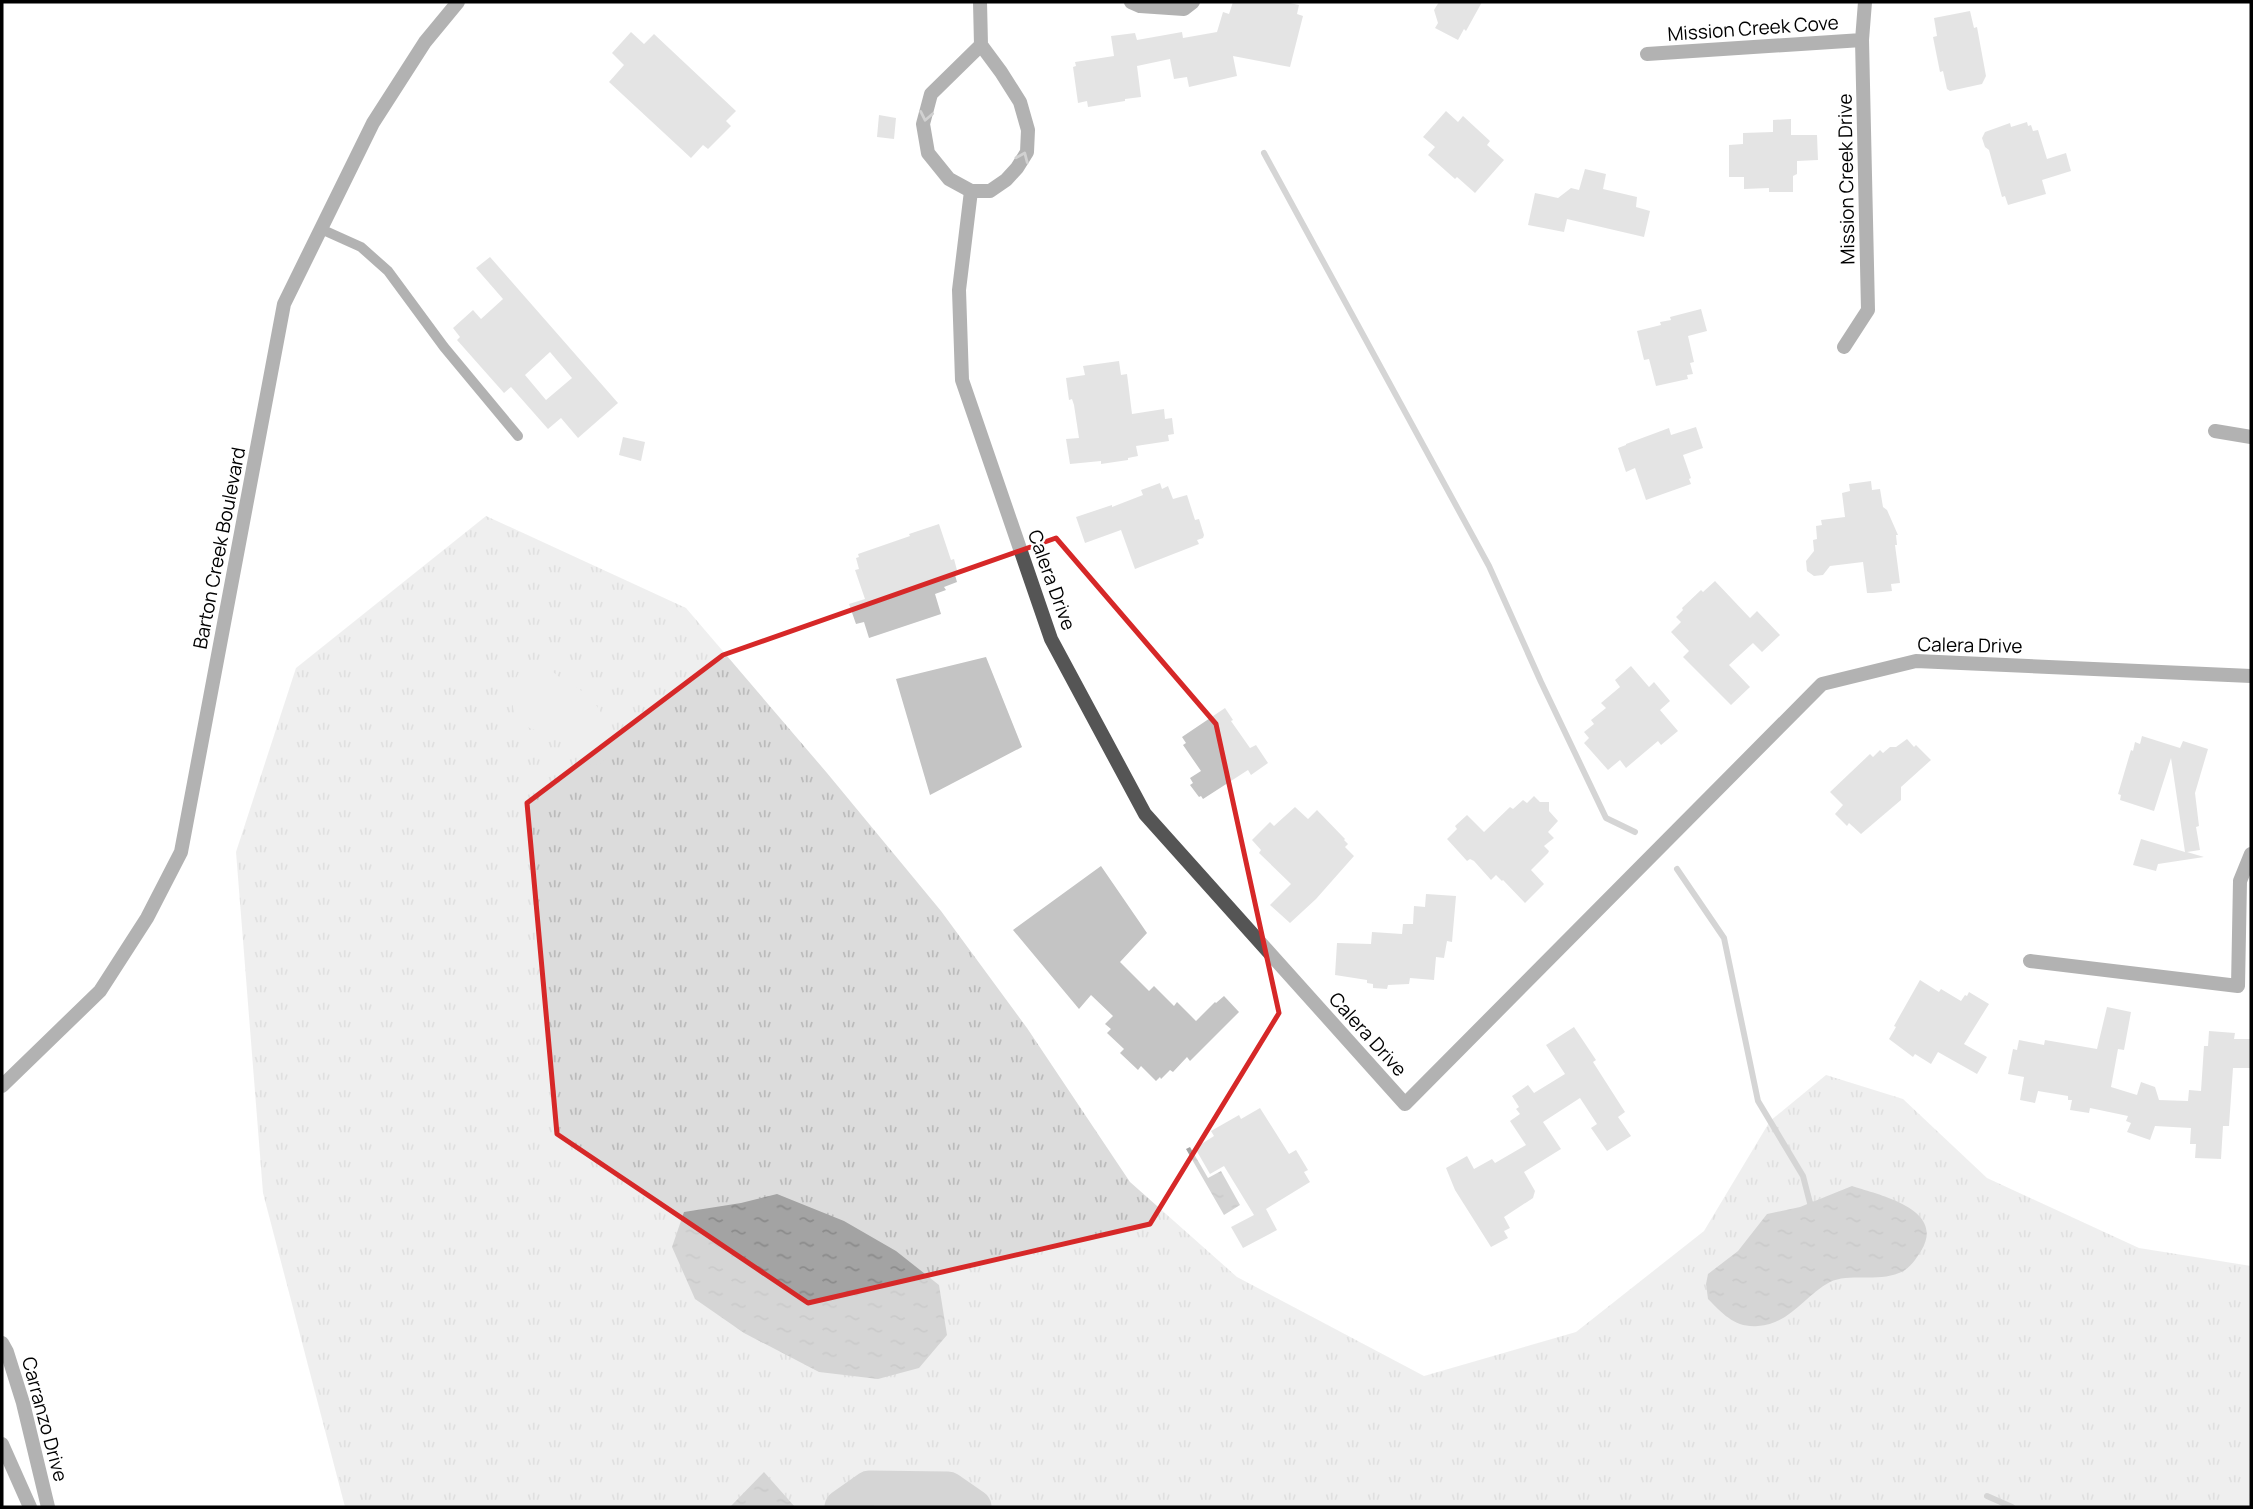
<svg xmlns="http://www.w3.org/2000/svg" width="2253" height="1509" viewBox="0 0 2253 1509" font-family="Manrope,sans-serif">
	<defs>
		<pattern id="grass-tufts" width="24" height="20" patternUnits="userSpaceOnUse" patternTransform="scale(1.75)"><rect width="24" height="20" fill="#dcdcdc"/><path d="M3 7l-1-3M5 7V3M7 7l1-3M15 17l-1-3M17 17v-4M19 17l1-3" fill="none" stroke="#bbb"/></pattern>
		<pattern id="water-ripples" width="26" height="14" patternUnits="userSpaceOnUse" patternTransform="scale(1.75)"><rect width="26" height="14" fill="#a3a3a3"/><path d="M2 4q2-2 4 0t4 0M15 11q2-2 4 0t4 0" fill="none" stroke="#8b8b8b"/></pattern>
	</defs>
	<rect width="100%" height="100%" fill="#fff"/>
	<path fill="url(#grass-tufts)" d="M486,516l200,92 141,165 114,138 86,117 103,154 107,95 187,99 152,-44 128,-101 66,-110 56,-46 77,24 84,79 152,70 112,18v241h-1906l-82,-314 -27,-341 60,-184z"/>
	<path fill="#dcdcdc" d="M536,663c12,3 18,11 28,17 6,4 13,7 19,12 18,14 27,34 29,57 -17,35 -38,3 -54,-10 -11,-8 -28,-7 -39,-18 -10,-11 -8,-40 2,-51 4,-3 10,-5 15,-7z"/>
	<path fill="url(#water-ripples)" d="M1190,1147l18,31 13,-7 19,34 -16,10 -38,-66z
		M1852,1186c27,9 95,23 69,65 -6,9 -11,18 -22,22 -21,9 -51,0 -69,9 -26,14 -40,42 -72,44 -23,2 -35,-12 -50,-27l-2,-15 2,-10 30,-23 29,-37 33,-7z
		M777,1194l67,27 52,30 43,34 8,50 -28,33 -41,11 -59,-7 -75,-39 -49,-34 -23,-52 12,-35 57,-9z
		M764,1472l31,35h-65z"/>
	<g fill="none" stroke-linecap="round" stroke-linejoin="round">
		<path stroke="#a3a3a3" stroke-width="6" d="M1264,153l225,413 52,116 65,136 29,14
			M1677,869l47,69 34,163 45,75 7,27 6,4
			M1987,1496l25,11"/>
		<path stroke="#a3a3a3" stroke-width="35" d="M842,1507l27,-19 79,1 26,18"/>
	</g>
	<path fill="#c4c4c4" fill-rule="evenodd" d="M1233,2h52l14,3 -2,9 6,2 -13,51 -57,-11 4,20 -48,11 -2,-10 -13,2 -4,-20 -33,7 4,31 -16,2v2l-37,6 -1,-6 -9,2 -5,-36 3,-1 -1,-4 39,-6 -3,-20 24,-3 2,7 45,-8 1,6 34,-6 6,-20 6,2z
		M1439,2h43l-16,29 -2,-2 -6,11 -23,-12 3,-5 -4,-13z
		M1970,11l4,17 3,-1 9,49 -4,8 -32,7 -3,-2 -4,-18 -3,1 -7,-35 4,-1 -3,-18z
		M631,32l13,12 10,-10 82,77 -10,10 5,5 -23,23 -5,-4 -12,13 -82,-76 15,-17 -12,-12z
		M1446,111l12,11 5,-6 27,25 -3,4 17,15 -29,33 -18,-16 -2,2 -27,-24 7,-8 -12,-10z
		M879,115l17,3 -2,21 -17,-2z
		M1791,119v16h26l1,25 -21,1v13l-4,2v16h-24v-4l-25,1v-12h-15v-32l14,-1v-11l30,-1v-12z
		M2027,122l1,4 3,-1 2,6 5,-1 9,29 19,-6 5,18 -29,9 4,14 -38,11 -3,-9 -3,1 -13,-47 -4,-3 -3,-9 3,-6 25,-9 1,4z
		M1585,169l21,5 -3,15 34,8 -1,10 14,4 -6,26 -77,-18 -3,13 -36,-7 7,-32 23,5 13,-10 8,2z
		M490,257l128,146 -40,35 -17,-20 -13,11 -37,-42 -7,6 -47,-53 3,-3 -7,-9 20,-18 8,9 22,-20 -27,-31zM550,352l22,26 -26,22 -21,-25z
		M1701,309l6,22 -19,5 6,26 -4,1 3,11 -6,1 1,4 -32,7 -7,-27 -5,1 -7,-29 24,-6 -1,-3 11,-2 -1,-3z
		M1119,361l2,14 6,-1 5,40 32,-5 1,10 7,-1 2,16 -6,1 1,6 -33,5 2,10 -10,2v2l-27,4v-3l-31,3 -4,-25 13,-1 -5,-33 -2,-6 -3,1 -3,-22 19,-3 -2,-9z
		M1696,427l7,21 -20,7 8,23 -2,1 2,5 -45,16 -11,-32 -9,4 -8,-24 8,-3v-1l43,-16 2,7z
		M623,437l22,5 -4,19 -22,-6z
		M1871,481l1,9 8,-1 3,18 4,3 11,25h-2l1,10h-2l5,38 -9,1 1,7 -19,2h-6l-4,-31 -33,4 -7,9 -9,1 -7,-5 -1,-10 8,-10 -1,-11 4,-1 -1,-13 6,-1 -1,-5 24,-3 -3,-24 8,-2 -1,-7z
		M1160,483l2,6 6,-3 5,13 14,-4 8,25 4,-1 5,16 -1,3 -6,2 2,4 -64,25 -14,-39 -36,13 -9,-26 36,-12v2l31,-12 -2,-5z
		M939,524l12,36 3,-1 4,15 -3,1 2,7 -13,5 2,3 -11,4 6,20 -72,24 -5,-16 -8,2 -7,-20 16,-5 -10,-29 4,-1 -3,-11 3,-1 -1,-3 52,-18 -1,-2z
		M1715,581l35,37 7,-7 23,24 -18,17 -9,-9 -24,22 21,22 -19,18 -48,-48 6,-6 -18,-19 10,-10 -5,-5 7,-7 -1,-2 19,-18 2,2z
		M986,657l36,90 -92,48 -34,-116z
		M1631,666l18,21 5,-5 16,19 -10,9 18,21 -17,14 -3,-4 -32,27 -6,-8 -12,10 -24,-27 5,-5 -5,-6 10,-8 -3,-4 15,-12 -5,-5 19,-16 -5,-7z
		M1225,708l8,12 -2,1 19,27 6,-3 12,18 -17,12 -3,-5 -45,29 -2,-3 -2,1 -9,-12 3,-2 -3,-5 11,-7 -18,-26 3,-2 -4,-6z
		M2142,736l38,12 3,-7 25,8 -13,44 4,33 -3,1 4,23 -13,2 17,5 -46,7 -2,7 -23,-6 8,-26 44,13 -14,-94 -17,53 -34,-11 1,-5 -3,-1 13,-44 2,1 2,-9 5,2z
		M1907,739l7,8 2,-2 15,15 -30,27v13l-40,34 -12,-11 -2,3 -12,-12 8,-9 -13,-13 40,-38 3,3 7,-7 3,3 7,-6h6z
		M1534,796l6,6h9v9l9,10 -10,11 6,6 -10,8 5,5 -1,2 -17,17 13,14 -19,19 -22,-23 -1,1 -6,-6 -5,5 -17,-19 -4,-2 -3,2 -20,-22 10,-10 -2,-3 12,-11 17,17 26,-25 3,2 10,-9 4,3z
		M1295,807l13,12 9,-9 28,29 -1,1 4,4 -3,3 9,9 -38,43 -26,24 -20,-18 21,-21 -32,-31 2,-3 -9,-10 18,-18 4,4z
		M1101,866l46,67 -27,29 29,29 5,-5 20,20 3,-4 19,19 19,-19 1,1 8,-7 15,16 -49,49 -3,-4 -14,15 -3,-2 -9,9 -1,-2 -4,4 -15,-15 -3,4 -18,-17 4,-4 -17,-16 4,-4 -6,-5 8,-8 -22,-21 -12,14 -66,-79z
		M1426,894l30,2 -4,46 -5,-1 -3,17 -8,-1 -2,23 -24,-2 -1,6 -21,1 -1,4 -14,-1v-4l-6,-1v-3l-32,-5 2,-32 34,1 1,-12 30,2 1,-10h10l1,-18 11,1z
		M1920,980l19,12 2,-3 20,12 4,-6 2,1 2,-4 20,12 -25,40 23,13 -10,17 -39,-22 -7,12 -16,-10 -2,3 -24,-18 7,-12 -2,-1z
		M2107,1007l24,5 -7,38 -6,-1 -7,38 26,8 4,-13 14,5 4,13 29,1 1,-11 12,1 3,-45h4l1,-15 26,2 -1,6h17v29h-18l-4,58h-6l-2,33 -26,-1 1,-14h-6l1,-16 -36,-2 -5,14 -23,-8 4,-9 -5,-2 2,-5 -38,-8 -1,5 -19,-3 2,-10h-4v-4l-30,-5 -3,12 -15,-3 4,-23 -16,-3 5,-25 4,1 2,-10 25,5 1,-5 52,9z
		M1574,1027l22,33 -3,2 32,50 -7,5 13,19 -24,15 -16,-23 6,-4 -17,-26 -37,24 18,27 -37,23 11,19 -2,7 -29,19 6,11 -6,3 4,7 -17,9 -36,-57 -9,-22 21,-12 7,13 18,-10 3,4 31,-18 -16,-24 10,-7 -4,-5 3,-2 -7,-11 16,-11 6,8 31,-19 -19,-29z
		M1260,1108l29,46 7,-4 12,20 -4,2 6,10 -44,27 11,21 -34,18 -12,-21 23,-12 -30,-49 -14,8 -15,-26 19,-12 -3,-5 28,-16 2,4z"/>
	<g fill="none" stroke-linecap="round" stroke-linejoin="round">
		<path stroke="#555" stroke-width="10" d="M321,229l40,18 27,24 56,76 74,89"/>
		<path stroke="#555" stroke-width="14" d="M980,2l1,43 20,27 19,30 8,28 -1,22 -10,16 -11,12 -16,11h-19l-22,-12 -21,-26 -5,-29 8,-30 50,-49
			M1131,2l9,4 44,3 9,-7
			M1647,54l215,-14
			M971,191l-12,99 3,90 89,259 94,175 260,290 417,-420 94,-23 335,15
			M1844,347l24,-37 -6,-270 3,-38
			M2215,431l36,6
			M2030,961l208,25 2,-105 11,-27
			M2,1343l5,9 16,51 25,104
			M2,1444l28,63"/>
		<path stroke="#555" stroke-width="14" d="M2,1086l98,-95 47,-73 34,-66 103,-548 89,-181 52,-81 33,-40"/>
	</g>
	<defs><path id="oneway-chevron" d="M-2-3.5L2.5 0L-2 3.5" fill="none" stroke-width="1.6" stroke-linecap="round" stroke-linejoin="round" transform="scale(1.75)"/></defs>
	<g stroke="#999">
		<use href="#oneway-chevron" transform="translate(926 116) rotate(101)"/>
		<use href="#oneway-chevron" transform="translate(1023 157) rotate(-67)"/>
	</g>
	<path d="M0 0H2253V1509H0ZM1056,538l160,186 63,289 -129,211 -342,79 -251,-169 -30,-331 196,-148z" fill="#fff" fill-opacity=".55" fill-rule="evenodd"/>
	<path fill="none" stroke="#d62828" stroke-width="5" stroke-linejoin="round" d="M1056,538l160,186 63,289 -129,211 -342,79 -251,-169 -30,-331 196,-148z"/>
	<g text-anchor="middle" stroke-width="5" stroke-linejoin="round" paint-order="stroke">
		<g font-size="19" fill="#000" stroke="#fff">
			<text transform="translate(1753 28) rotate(-4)" y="7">Mission Creek Cove</text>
			<text transform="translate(1846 179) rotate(-91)" y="7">Mission Creek Drive</text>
			<text transform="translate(219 548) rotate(-79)" y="7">Barton Creek Boulevard</text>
			<text transform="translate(1052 580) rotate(70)" y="7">Calera Drive</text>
			<text transform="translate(1970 645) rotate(1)" y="7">Calera Drive</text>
			<text transform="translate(1368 1034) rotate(48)" y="7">Calera Drive</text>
			<text transform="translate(45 1419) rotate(75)" y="7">Carranzo Drive</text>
		</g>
	</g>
	<rect width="2253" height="1509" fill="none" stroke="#000000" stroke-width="7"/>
</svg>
